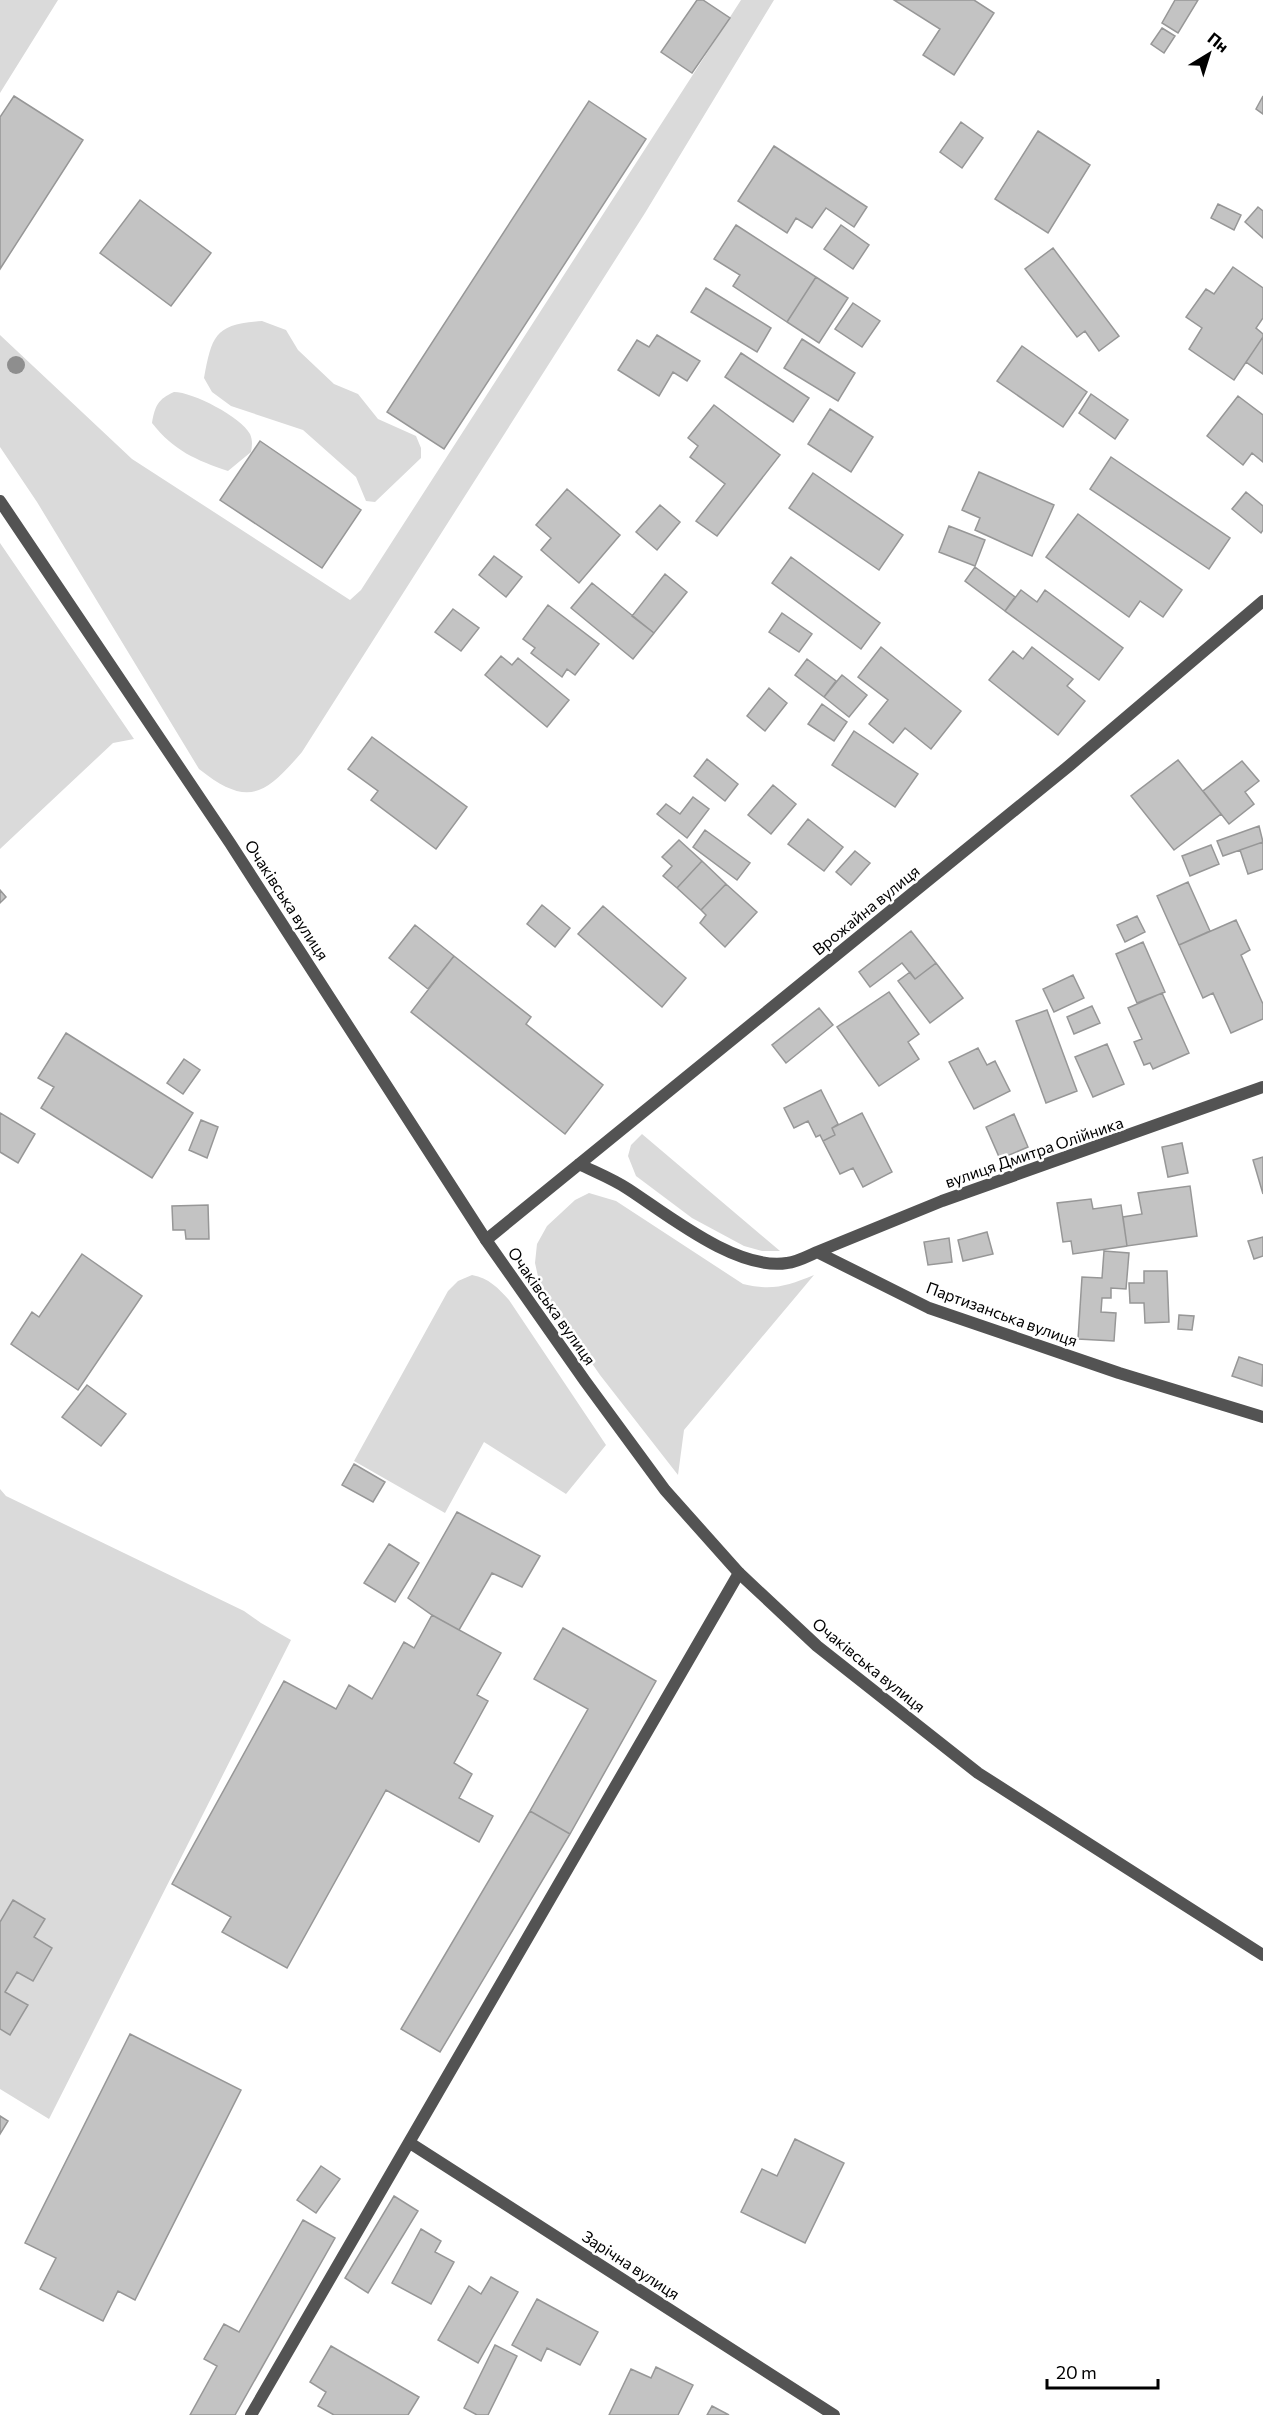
<svg xmlns="http://www.w3.org/2000/svg" width="1263" height="2415" viewBox="0 0 1263 2415" font-family="Commissioner,sans-serif">
	<rect width="100%" height="100%" fill="#fff"/>
	<path fill="#dadada" d="M0,0h58l-58,93z
		M741,0h33l-129,213 -343,539c-37,43 -54,56 -103,17l-162,-267 -37,-55v-112l132,124 218,141 11,-10z
		M262,321l24,9 12,20 36,34 24,10 20,25 38,17 5,12v10l-46,44 -9,-1 -10,-24 -53,-47 -72,-24 -19,-14 -8,-14c8,-43 11,-54 58,-57z
		M174,392c19,0 67,25 76,42 3,7 2,12 1,18l-23,19c-32,-11 -54,-20 -76,-48 3,-17 6,-24 22,-31z
		M0,543l134,196 -21,4 -113,106z
		M642,1134l138,117h-18l-18,-5 -52,-28 -56,-42 -8,-20 3,-11z
		M589,1193l27,8 127,83c29,7 44,2 71,-9l-130,155 -6,45 -78,-100 -59,-85 -6,-27 2,-19 10,-18 28,-26z
		M472,1275c17,3 26,13 37,25l97,145 -40,49 -82,-52 -39,71 -91,-52 94,-170 10,-10z
		M0,1489l6,7 238,115 17,12 30,17 -242,479 -49,-30z"/>
	<path fill="#c3c3c3" stroke="#979797" stroke-width="1.5" d="M697,0h6l27,18 -38,55 -31,-21z
		M894,0h80l20,13 -40,62 -31,-20 17,-26z
		M1175,0h23l-20,33 -16,-10z
		M1162,28l13,8 -11,17 -13,-9z
		M14,96l69,44 -83,129v-152z
		M1263,96v18l-7,-5z
		M589,101l57,38 -202,310 -57,-37z
		M961,122l22,16 -21,30 -22,-16z
		M1038,131l52,34 -42,68 -53,-34z
		M774,146l93,61 -13,20 -28,-19 -14,20 -16,-10 -9,15 -49,-32z
		M140,200l71,53 -40,53 -71,-53z
		M1218,204l23,11 -7,15 -23,-12z
		M1258,207l5,4v27l-18,-16z
		M736,225l80,52 -29,45 -54,-36 7,-11 -26,-16z
		M841,225l28,20 -16,24 -29,-20z
		M1053,248l66,88 -20,15 -14,-20 -8,6 -52,-68z
		M1233,267l30,21v30l-7,10 7,6v3l-29,43 -45,-31 13,-21 -16,-11 20,-28 8,5z
		M816,277l32,21 -29,45 -32,-21z
		M706,288l65,40 -14,24 -66,-40z
		M853,303l27,18 -18,26 -27,-18z
		M657,335l43,26 -13,20 -14,-9 -14,24 -41,-26 19,-30 12,7z
		M1263,337v37l-17,-12z
		M802,339l53,34 -17,28 -54,-33z
		M1022,346l65,46 -24,35 -66,-46z
		M741,353l68,45 -16,24 -68,-45z
		M1091,394l37,26 -13,19 -36,-26z
		M1238,396l25,19v47l-11,-9 -9,12 -36,-29z
		M714,405l66,50 -63,81 -21,-15 29,-37 -35,-27 8,-11 -10,-8z
		M830,409l43,28 -22,35 -43,-28z
		M260,441l101,69 -39,58 -102,-68z
		M1111,457l119,81 -21,31 -119,-80z
		M979,472l75,33 -22,51 -57,-26 5,-12 -18,-8z
		M813,473l90,62 -24,35 -90,-62z
		M567,489l53,46 -41,48 -38,-33 10,-12 -15,-13z
		M1246,492l17,14v24l-2,3 -29,-24z
		M660,505l20,17 -23,28 -21,-18z
		M1078,514l104,76 -19,27 -23,-16 -11,16 -83,-60z
		M949,526l36,14 -10,26 -36,-14z
		M494,556l28,21 -16,20 -27,-22z
		M791,557l89,66 -19,26 -89,-66z
		M975,567l40,30 -10,14 -40,-30z
		M665,574l22,18 -33,41 -22,-17z
		M592,583l62,50 -21,26 -62,-51z
		M1021,590l16,12 8,-12 78,58 -24,32 -94,-69z
		M548,605l51,39 -24,31 -8,-6 -5,8 -31,-24 4,-5 -12,-9z
		M453,609l26,19 -18,23 -26,-19z
		M782,613l30,21 -13,18 -30,-20z
		M881,647l80,64 -30,38 -26,-21 -12,15 -24,-19 19,-24 -30,-23z
		M1032,647l41,32 -6,7 18,15 -27,34 -69,-55 24,-29 10,8z
		M501,656l11,9 6,-7 51,42 -22,27 -62,-52z
		M807,659l29,22 -12,16 -29,-22z
		M842,675l25,20 -18,22 -25,-20z
		M769,688l18,15 -22,28 -18,-15z
		M822,704l25,18 -13,19 -26,-17z
		M854,731l64,43 -23,33 -63,-42z
		M372,737l95,70 -31,42 -65,-49 7,-9 -30,-22z
		M707,759l31,25 -13,17 -31,-25z
		M1178,760l43,54 -47,36 -43,-54z
		M1242,761l17,20 -14,11 9,12 -25,20 -26,-33z
		M773,785l23,19 -25,30 -23,-19z
		M693,797l16,12 -22,29 -30,-24 9,-10 14,10z
		M808,819l35,28 -19,24 -36,-27z
		M1259,826l4,16 -40,14 -6,-15z
		M705,830l45,33 -13,17 -44,-33z
		M679,840l23,21 -25,27 -14,-12 9,-10 -10,-9z
		M1263,842v27l-15,5 -8,-24z
		M1211,845l8,19 -29,12 -8,-20z
		M855,851l15,12 -19,22 -15,-13z
		M702,861l24,23 -25,26 -24,-22z
		M1188,882l22,49 -31,14 -22,-49z
		M726,884l31,28 -32,35 -25,-24 6,-8 -5,-5z
		M0,890l6,7 -6,6z
		M542,905l28,23 -15,19 -28,-23z
		M603,906l83,72 -24,29 -84,-73z
		M1137,916l8,16 -20,10 -8,-17z
		M1236,920l14,30 -9,5 22,49v15l-32,14 -18,-40 -10,5 -24,-53z
		M415,925l39,31 -26,33 -39,-31z
		M911,931l25,32 -21,16 -13,-16 -32,24 -11,-15z
		M1143,942l22,50 -28,11 -21,-49z
		M454,956l77,61 -5,7 77,61 -38,49 -154,-122z
		M936,963l27,35 -33,25 -32,-42 12,-9 5,7z
		M1073,975l11,23 -30,14 -11,-23z
		M889,992l30,42 -11,8 11,17 -40,27 -42,-59z
		M1162,993l27,60 -36,16 -3,-6 -6,2 -10,-23 8,-3 -14,-31z
		M1092,1006l8,17 -26,11 -7,-17z
		M819,1008l14,17 -47,38 -14,-18z
		M1047,1010l30,81 -31,12 -30,-82z
		M66,1033l127,80 -41,65 -111,-70 13,-21 -16,-9z
		M1107,1044l17,40 -31,13 -18,-40z
		M978,1048l9,17 8,-4 15,30 -36,18 -25,-47z
		M184,1059l16,11 -17,24 -16,-11z
		M821,1090l17,34 -6,4 3,7 -12,6 -3,-6 -4,2 -8,-16 -14,7 -10,-20z
		M0,1113l35,21 -17,29 -18,-11z
		M862,1113l30,59 -29,15 -10,-19 -13,6 -17,-33 12,-6 -3,-7z
		M1014,1114l14,33 -28,12 -14,-32z
		M201,1120l17,7 -11,31 -18,-8z
		M1182,1143l6,30 -20,4 -6,-30z
		M1263,1157v37l-10,-34z
		M1190,1186l7,50 -70,10 -4,-29 19,-3 -4,-21z
		M1091,1199l2,10 28,-4 6,41 -54,8 -2,-13 -8,1 -6,-39z
		M208,1205l1,34h-23l-1,-9h-12l-1,-24z
		M987,1232l6,22 -30,7 -5,-21z
		M1263,1237v19l-9,3 -6,-18z
		M949,1238l3,24 -24,3 -4,-23z
		M1104,1251l25,2 -3,36 -15,-1v10h-9l-1,14 15,1 -2,28 -36,-2 4,-62 20,1z
		M82,1254l60,42 -64,94 -67,-46 21,-32 7,5z
		M1144,1271h23l2,51 -24,1 -1,-20h-14l-1,-20h15z
		M1179,1315l15,1 -2,14 -14,-1z
		M1239,1357l24,8 -1,21 -30,-10z
		M87,1385l39,29 -25,32 -39,-29z
		M354,1464l31,18 -12,20 -31,-17z
		M457,1512l83,44 -18,31 -30,-14 -33,57 -27,-15 -24,-17z
		M389,1544l30,19 -24,39 -31,-19z
		M432,1615l69,38 -24,42 11,6 -34,62 18,11 -13,24 34,18 -14,26 -93,-52 -99,178 -65,-36 9,-15 -59,-33 112,-203 52,28 13,-24 23,14 32,-57 10,6z
		M563,1628l93,53 -86,153 -40,-23 58,-102 -54,-30z
		M530,1811l40,23 -130,218 -39,-23z
		M13,1900l32,19 -11,18 18,11 -19,33 -16,-9 -12,20 23,13 -18,30 -10,-6v-107z
		M130,2034l111,56 -106,210 -17,-9 -15,30 -63,-32 16,-31 -31,-15z
		M0,2116l8,5 -8,13z
		M795,2139l49,24 -39,80 -64,-31 21,-43 15,7z
		M321,2166l19,13 -24,34 -19,-13z
		M394,2196l24,15 -50,82 -23,-15z
		M303,2220l32,18 -100,177h-45l27,-49 -13,-7 20,-35 15,8z
		M421,2229l20,12 -6,11 19,10 -23,42 -39,-21z
		M491,2277l27,15 -40,71 -40,-23 31,-54 12,8z
		M537,2299l61,33 -18,33 -33,-17 -6,13 -29,-16z
		M495,2345l22,11 -29,59h-11l-13,-7z
		M331,2346l88,51 -11,18h-74l-16,-9 8,-14 -16,-10z
		M656,2367l37,18 -15,30h-69l22,-46 20,9z
		M712,2406l17,9h-22z"/>
	<g fill="none" stroke-linecap="round" stroke-linejoin="round">
		<path stroke="#535353" stroke-width="12" d="M579,1164c16,8 34,15 49,25 40,26 109,82 159,74 10,-1 21,-7 30,-11l112,56 190,65 144,44
			M486,1240l584,-475 193,-164
			M817,1252l125,-51 321,-114
			M410,2143l424,272
			M251,2415l488,-842"/>
		<path stroke="#535353" stroke-width="12" d="M0,501l230,342 256,397 99,141 80,109 74,83 78,73 161,127 285,182"/>
	</g>
	<circle fill="#8e8e8e" cx="16" cy="365" r="9"/>
	<g text-anchor="middle" stroke-width="5" stroke-linejoin="round" paint-order="stroke">
		<g font-size="16" fill="#000" stroke="#fff">
			<text transform="translate(287 900) rotate(57)" y="6">Очаківська вулиця</text>
			<text transform="translate(866 910) rotate(-39)" y="6">Врожайна вулиця</text>
			<text transform="translate(1034 1152) rotate(-19)" y="6">вулиця Дмитра Олійника</text>
			<text transform="translate(552 1306) rotate(55)" y="6">Очаківська вулиця</text>
			<text transform="translate(1002 1314) rotate(20)" y="6">Партизанська вулиця</text>
			<text transform="translate(869 1665) rotate(39)" y="6">Очаківська вулиця</text>
			<text transform="translate(631 2265) rotate(33)" y="6">Зарічна вулиця</text>
		</g>
	</g>
	<g transform="translate(1209 54) rotate(38)" stroke="#ffffff" stroke-width="4.5" paint-order="stroke">
	<path d="M0-4.5L10 22L0 15L-10 22Z" fill="#000000"/>
	<text y="-9" font-size="16" font-weight="bold" text-anchor="middle" fill="#000000">Пн</text>
	</g>
	<path d="M1047 2379v9h111v-9" fill="none" stroke="#000000" stroke-width="3"/>
	<text x="1056" y="2379" font-size="18" fill="#000000" stroke="#ffffff" stroke-width="4.5" paint-order="stroke">20 m</text>
</svg>
